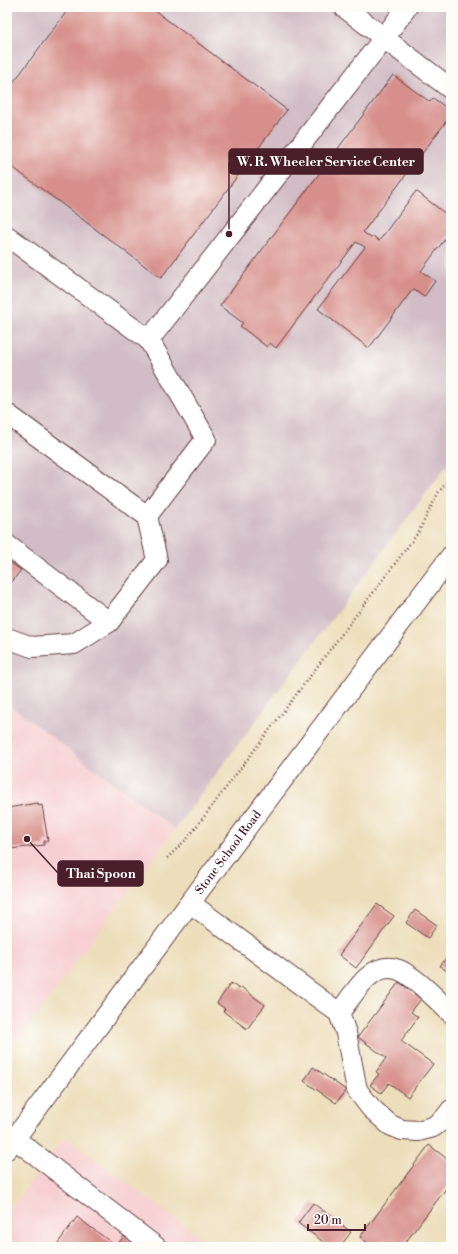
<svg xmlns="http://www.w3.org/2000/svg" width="458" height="1254" viewBox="0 0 458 1254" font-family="'Libre Bodoni',serif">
	<rect width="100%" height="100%" fill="#fdfcf7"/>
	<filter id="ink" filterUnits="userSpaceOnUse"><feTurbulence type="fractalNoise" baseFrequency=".025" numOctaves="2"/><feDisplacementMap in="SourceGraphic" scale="8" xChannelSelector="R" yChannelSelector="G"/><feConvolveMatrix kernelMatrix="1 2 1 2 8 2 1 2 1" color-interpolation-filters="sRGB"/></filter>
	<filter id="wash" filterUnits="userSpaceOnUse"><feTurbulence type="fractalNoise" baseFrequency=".012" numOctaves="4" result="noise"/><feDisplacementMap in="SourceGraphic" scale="16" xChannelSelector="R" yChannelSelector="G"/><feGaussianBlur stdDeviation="0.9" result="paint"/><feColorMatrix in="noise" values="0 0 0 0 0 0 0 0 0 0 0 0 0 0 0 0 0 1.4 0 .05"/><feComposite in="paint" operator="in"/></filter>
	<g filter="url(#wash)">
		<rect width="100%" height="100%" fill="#eddebb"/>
		<path fill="#f7cfd2" d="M7,703l168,126 -168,225z
			M65,1137l148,110h-206v-34z"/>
		<path fill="#d2bdc6" d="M7,7h444v453l-276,369 -168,-126z"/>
		<g id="blocks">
			<path fill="#d78f8b" d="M70,7h80l137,103 -126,168 -154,-115v-72z
				M393,75l37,27 3,-4 18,13v4l-88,117 8,6 2,-2 6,5 37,-50 35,27v13l-30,40 14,10 -11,16 -11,-8 -44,59 -51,-39 47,-62 -9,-5 -80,106 -6,-5 -3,4 -27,-21 3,-3 -23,-17z
				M7,560l14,10 -14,18z
				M38,803l1,3 3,-1 6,36h-4v4l-34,4 -1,-4h-2v-37z
				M377,904l17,12 -38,52 -17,-13z
				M415,910l22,15 -9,13 -22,-15z
				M451,952v22l-11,-8z
				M399,982l22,17 -10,13 7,5 -17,24 32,23 -25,33 -19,-14 -8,10 -11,-8 9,-11 -3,-2 10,-14 -28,-21z
				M231,983l8,6 2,-2 24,18 -18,24 -24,-18 2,-2 -8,-6z
				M313,1067l33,23 -10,13 -32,-22z
				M429,1145l22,17v20l-49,65h-29l-13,-10z
				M313,1203l38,29 -11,15h-10l-32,-24z
				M77,1217l39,29 8,-10 15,11h-84z"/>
		</g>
	</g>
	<g filter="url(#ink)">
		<use href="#blocks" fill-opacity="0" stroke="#623c41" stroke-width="1"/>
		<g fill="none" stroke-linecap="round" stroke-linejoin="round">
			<g stroke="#623c41" stroke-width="22">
				<g id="minor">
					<path d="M344,7l40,31 23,-31"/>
					<path d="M7,236l142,104 235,-302 67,51"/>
					<path d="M7,414l140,102 59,-77 -57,-99"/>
					<path d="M7,545l102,77 48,-62 -10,-44"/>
					<path d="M7,638l25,9 42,-3 35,-22"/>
					<path d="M190,903l149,110 7,20 11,57 14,18 19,17 12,5 16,1 15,-4 12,-9 6,-8"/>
					<path d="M339,1013c8,-10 21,-30 29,-36 8,-7 18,-11 28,-8 15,3 43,33 55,44"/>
					<path d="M15,1139l141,108"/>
					<path id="s1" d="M7,1149l188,-253 256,-340"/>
				</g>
			</g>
			<path stroke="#623c41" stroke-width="2.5" stroke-dasharray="1 3" stroke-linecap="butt" d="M167,858l21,-20 230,-305 20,-40 13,-16"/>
			<use href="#minor" stroke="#fff" stroke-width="20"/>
		</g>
	</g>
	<g text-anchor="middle" stroke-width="3" stroke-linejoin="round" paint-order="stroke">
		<g font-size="12" fill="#4a1f2b" stroke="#fdfcf7">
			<text dy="4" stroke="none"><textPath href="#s1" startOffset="370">Stone School Road</textPath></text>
		</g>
	</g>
	<path fill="none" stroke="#4a1f2b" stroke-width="1.5" d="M229 234L229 162M27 839L58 873"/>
	<g fill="#4a1f2b" stroke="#fdfcf7" stroke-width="1.5">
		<circle cx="229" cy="234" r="4"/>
		<circle cx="27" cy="839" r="4"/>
	</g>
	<g fill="#4a1f2b" stroke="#4a1f2b" stroke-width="1.5">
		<rect x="229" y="149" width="194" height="25" rx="4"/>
		<rect x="58" y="861" width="85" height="25" rx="4"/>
	</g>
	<g font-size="13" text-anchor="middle" font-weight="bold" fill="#fff">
		<text x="326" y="166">W. R. Wheeler Service Center</text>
		<text x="101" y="878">Thai Spoon</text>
	</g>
	<rect width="458" height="1254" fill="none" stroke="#fdfcf7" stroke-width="24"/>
	<path d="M308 1224v6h57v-6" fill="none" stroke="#4a1f2b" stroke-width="2"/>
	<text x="314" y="1224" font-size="12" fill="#4a1f2b" stroke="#fdfcf7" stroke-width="3" paint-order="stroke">20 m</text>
</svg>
